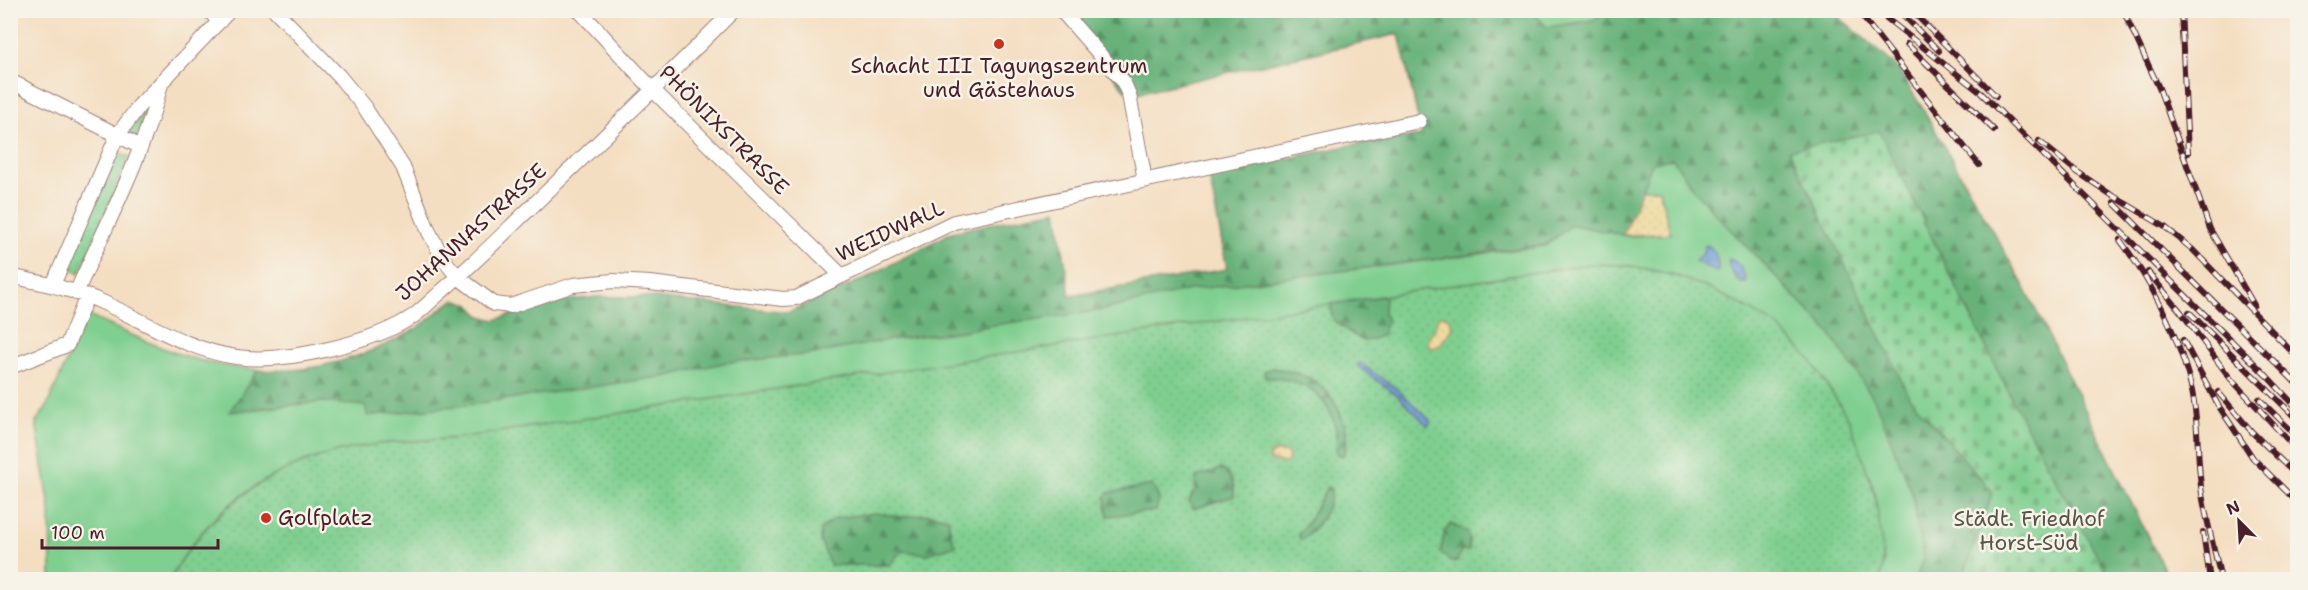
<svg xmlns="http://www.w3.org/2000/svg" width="2308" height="590" viewBox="0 0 2308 590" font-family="'Shantell Sans',sans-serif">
	<defs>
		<pattern id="grass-dots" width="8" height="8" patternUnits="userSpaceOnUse" patternTransform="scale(1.5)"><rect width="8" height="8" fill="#7fcf90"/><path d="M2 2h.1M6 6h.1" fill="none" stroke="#6fb17c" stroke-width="1.8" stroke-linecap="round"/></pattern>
		<pattern id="forest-firs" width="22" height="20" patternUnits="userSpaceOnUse" patternTransform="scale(1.5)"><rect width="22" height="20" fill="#67b27a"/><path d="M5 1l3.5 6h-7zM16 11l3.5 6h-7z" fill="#579064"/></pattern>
		<pattern id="sand-dots" width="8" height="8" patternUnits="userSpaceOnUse" patternTransform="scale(1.5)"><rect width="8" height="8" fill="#eeda9e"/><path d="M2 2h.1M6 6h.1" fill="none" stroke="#cebb88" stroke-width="1.8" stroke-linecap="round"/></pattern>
		<pattern id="cemetery-stones" width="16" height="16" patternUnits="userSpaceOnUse" patternTransform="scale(1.5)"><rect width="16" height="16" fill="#7fcf90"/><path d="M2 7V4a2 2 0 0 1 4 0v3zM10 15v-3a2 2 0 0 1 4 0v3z" fill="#6fb17c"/></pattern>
		<pattern id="water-waves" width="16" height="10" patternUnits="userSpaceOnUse" patternTransform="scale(1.5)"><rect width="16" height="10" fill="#6c9cd6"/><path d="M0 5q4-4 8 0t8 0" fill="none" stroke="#5b7fae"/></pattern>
	</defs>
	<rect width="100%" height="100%" fill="#f7f3e8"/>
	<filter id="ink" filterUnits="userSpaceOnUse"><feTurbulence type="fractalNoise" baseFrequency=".0167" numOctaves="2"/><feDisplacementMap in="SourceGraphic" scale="12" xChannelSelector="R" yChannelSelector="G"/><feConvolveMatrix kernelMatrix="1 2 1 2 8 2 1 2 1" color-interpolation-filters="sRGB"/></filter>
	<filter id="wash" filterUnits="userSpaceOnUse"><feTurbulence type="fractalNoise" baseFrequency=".008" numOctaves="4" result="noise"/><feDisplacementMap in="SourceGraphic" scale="24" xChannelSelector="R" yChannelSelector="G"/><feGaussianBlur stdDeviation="1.35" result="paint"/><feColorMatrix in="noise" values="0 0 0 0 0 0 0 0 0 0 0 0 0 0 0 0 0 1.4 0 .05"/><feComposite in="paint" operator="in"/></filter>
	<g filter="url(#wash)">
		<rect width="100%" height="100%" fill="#f4dec1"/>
		<path fill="url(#grass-dots)" stroke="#64775e" stroke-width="1.5" d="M144,110l3,2 -10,26 -9,-3z
			M116,152l13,5 -49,116 -13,-5z
			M1589,264c13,1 27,0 40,2 51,8 105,27 147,59 30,23 53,59 72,92 8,14 12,32 17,47 12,35 24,79 15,116h-1710c37,-69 94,-110 170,-129 38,-10 79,-10 118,-13z"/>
		<path fill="url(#forest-firs)" stroke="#586852" stroke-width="1.5" d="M1532,10l15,17 46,-7 12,-9h227l62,53 29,45 100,175 146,295h-59l-95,-173 -136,-275 31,267 83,94 -31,87h-46l7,-21 -95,-227 -110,-114 -26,-29 -19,-29 -20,4 -30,72 -51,-10 -27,20 -356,45 -90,21 -106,14 -30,6 -74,9 -76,14 -90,9 -55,13 -194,28 -107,12 -2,-10 -43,-4 -94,10 30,-42c54,4 110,-13 156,-40 14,-8 27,-24 41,-30l14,4 12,12 14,4 56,-18 47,-5h46l144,15 78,-34 86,-46 105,-22 13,86 157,-27 -18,-94 162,-34 51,-5 -23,-102 -270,61 -63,-78 7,-6z
			M1385,296l-1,17 3,7 -4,15c-6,2 -13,6 -19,6 -2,0 -30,-19 -31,-22 -2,-5 -2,-10 -2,-15z
			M1272,368c38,5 57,16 71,52 5,13 5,23 0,36l-7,-2c6,-46 -25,-77 -70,-76l-2,-7z
			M1221,469c10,6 14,16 13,27l-41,13 -4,-8 6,-11 1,-13z
			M1152,485l7,13 -3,13 -48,5 -3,-19 3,-4z
			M1327,487l4,2c2,16 -16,43 -30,51l-3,-5 12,-16z
			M875,513l26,4 28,-3 19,4 4,21 4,6 -28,9 -27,-3 -11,14h-60l-10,-25 1,-11 16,-11z
			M1451,524l16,8 2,6v12l-4,1 -3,-2 -5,12 -6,1 -11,-10 5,-21z"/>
		<path fill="url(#sand-dots)" stroke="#9c7c64" stroke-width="1.5" d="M1659,188l12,46 -48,1 19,-46z
			M1443,315l7,4 3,9 -14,18 -7,2 -4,-4v-5l6,-9 4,-13z
			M1275,452h11l3,4v5l-3,2 -16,-2 -1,-5z"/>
		<path fill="url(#cemetery-stones)" stroke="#64775e" stroke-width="1.5" d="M1879,131l136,275 95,173h-148l31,-87 -83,-94 -121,-248z"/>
		<path fill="#7fcf90" stroke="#64775e" stroke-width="1.5" d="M1532,11h73l-12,9 -46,7z
			M1673,159l19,29 26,29 110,114 46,68 38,94 11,65 -7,21h-36l4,-18 -9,-68 -26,-74 -40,-61 -33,-33 -36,-21 -30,-15 -38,-15 -45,-9 -38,-1 -1131,174c-39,3 -80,3 -118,13 -76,19 -133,59 -170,128h-119l-1,-71 -14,-86 10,-14 41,-93c60,27 104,50 171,55l-29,42 93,-10 44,4 1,10 107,-12 194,-28 55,-13 90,-9 76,-14 74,-9 30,-6 106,-14 90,-21 356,-44 27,-21 55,11 44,-2 -12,-45h-17l11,-27z"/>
		<path fill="url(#water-waves)" stroke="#5b5e80" stroke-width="1.5" d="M1707,245c9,5 12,16 11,26l-2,1 -21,-11 8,-8 1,-6z
			M1729,259c10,2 16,15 18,24h-6c-6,-5 -15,-17 -12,-24z
			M1360,363l37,26 34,32 -3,5 -31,-31 -40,-29z
			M1105,576h21l23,3h-59z"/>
	</g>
	<g filter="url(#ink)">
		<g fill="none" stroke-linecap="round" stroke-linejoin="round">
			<g stroke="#9f7e76" stroke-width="16">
				<path id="minor" d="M208,10l12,11
					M275,10l64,66 26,32 38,59 26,65 15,28 14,17 36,27 17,2 62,-21 40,-4 37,2 133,16 13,-1 158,-76 465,-101
					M579,10l75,81 188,185
					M1061,10l62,71 6,14 16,85
					M10,81l131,66
					M10,276c32,7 63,13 92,26 44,20 86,48 134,55 49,7 138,-14 179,-42 9,-7 18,-16 27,-24 29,-25 56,-52 83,-78 70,-67 140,-134 209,-203
					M53,285l64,-149 22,-30 91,-96
					M76,293c30,-68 67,-137 85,-209
					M10,367l57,-22 20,-49"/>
			</g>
			<use href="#minor" stroke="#fff" stroke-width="14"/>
			<g stroke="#4a1f2b" stroke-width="6">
				<path id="rail" d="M1857,10l122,155
					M1876,10l105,83 285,282 32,34
					M1898,10l41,41
					M1911,10l85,86
					M2123,10l36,78 51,141 44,76
					M2181,10l7,143
					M1907,44l87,86
					M2039,141l37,30 34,23 55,33 27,22 106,109
					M2114,203l184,182
					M2120,240c30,40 54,87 68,135 12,40 8,79 14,119 5,29 13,57 19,86
					M2148,272l33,40 49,66 68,73
					M2189,312l109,108
					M2183,340l35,65 35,53 45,45
					M2218,392l34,40 46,45
					M2259,399l39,38
					M2203,532l7,48"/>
			</g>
			<use href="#rail" stroke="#f7f3e8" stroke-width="4" stroke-dasharray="11" stroke-linecap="butt"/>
		</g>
	</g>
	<g fill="#c8321e" stroke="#f7f3e8" stroke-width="2">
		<circle cx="999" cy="44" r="6"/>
		<circle cx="266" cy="518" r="6"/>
	</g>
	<g text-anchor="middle" stroke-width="5" stroke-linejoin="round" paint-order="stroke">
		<g font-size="21" fill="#4a1f2b" stroke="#f7f3e8">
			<text x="999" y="73">Schacht III Tagungszentrum<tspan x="999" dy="24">und Gästehaus</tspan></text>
			<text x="278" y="525" text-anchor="start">Golfplatz</text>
		</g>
		<g font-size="21" fill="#4a1f2b" stroke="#f7f3e8">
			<text transform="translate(724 130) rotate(45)" y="7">PHÖNIXSTRASSE</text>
			<text transform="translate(890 231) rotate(-25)" y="7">WEIDWALL</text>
			<text transform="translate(471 232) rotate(-42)" y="7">JOHANNASTRASSE</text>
		</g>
		<g font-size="21" fill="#5a5449" stroke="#f7f3e8">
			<text x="2029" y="526">Städt. Friedhof<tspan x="2029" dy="24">Horst-Süd</tspan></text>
		</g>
	</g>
	<rect width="2308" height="590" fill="none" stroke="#f7f3e8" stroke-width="36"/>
	<g transform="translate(2239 521) rotate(336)" stroke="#f7f3e8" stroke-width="4.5" paint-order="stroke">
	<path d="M0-4.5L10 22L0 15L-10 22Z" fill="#4a1f2b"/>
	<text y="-9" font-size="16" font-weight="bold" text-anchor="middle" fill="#4a1f2b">N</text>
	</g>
	<path d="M42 539v9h176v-9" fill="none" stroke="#4a1f2b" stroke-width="3"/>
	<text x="51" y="539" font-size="18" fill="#4a1f2b" stroke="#f7f3e8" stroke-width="4.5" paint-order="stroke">100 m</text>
</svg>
